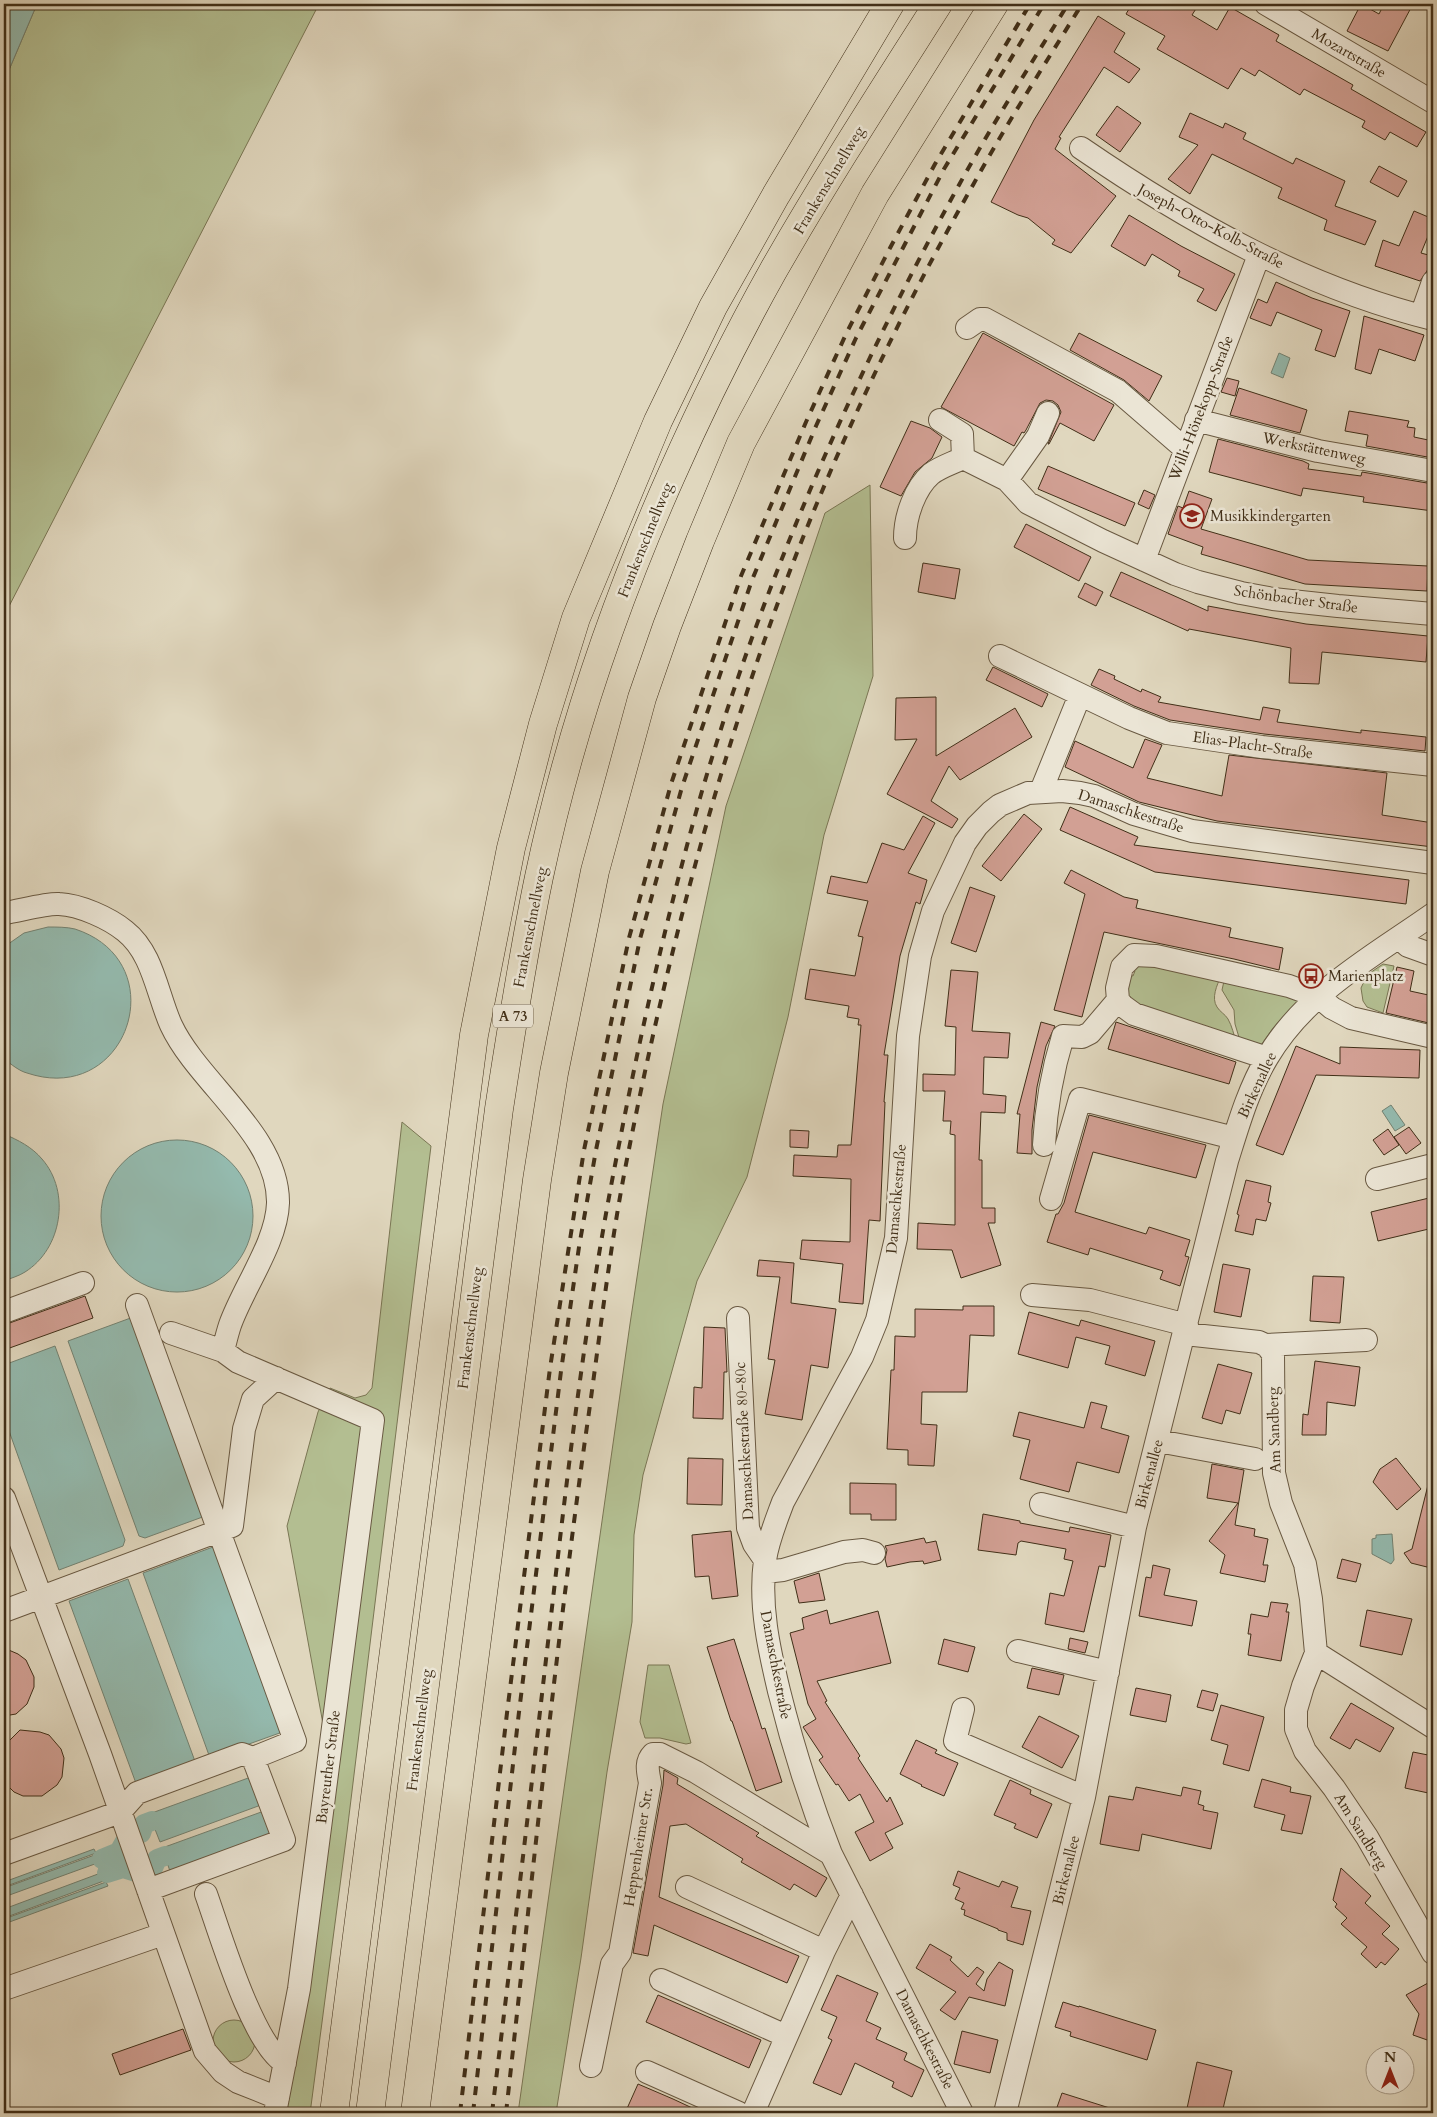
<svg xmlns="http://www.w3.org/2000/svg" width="1437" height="2117" viewBox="0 0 1437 2117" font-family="Cardo,serif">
	<rect width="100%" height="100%" fill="#e0d7be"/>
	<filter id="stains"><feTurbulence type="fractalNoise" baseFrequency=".004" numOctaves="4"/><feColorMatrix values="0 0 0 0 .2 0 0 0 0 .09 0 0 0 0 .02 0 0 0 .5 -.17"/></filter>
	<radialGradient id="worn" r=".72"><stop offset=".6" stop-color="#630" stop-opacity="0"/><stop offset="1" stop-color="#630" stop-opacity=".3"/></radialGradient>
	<path fill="#b3be91" stroke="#7a7654" d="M37,4h282l-315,612v-523l2,-16z
		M870,485l3,191 -49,159 -36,182 -41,160 -50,104 -54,194 -9,60 -2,87 -25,150 -26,186 -25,155h-38l112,-789 33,-220 63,-298 99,-293z
		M1383,964l11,2 -11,47 -16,-6 -4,-6 -2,-13 6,-13z
		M1140,965l81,11c-4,9 -10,22 -4,31 3,5 8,7 11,12 4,7 6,16 8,23l-92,-31 -16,-14 1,-22 4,1 2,-5 -3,-1z
		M1224,981l60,9 14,11 -25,27 -14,20 -18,-4 -6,-20 -1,-14 -12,-20z
		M402,1122l29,24 -84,686 -36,274 -1,7h-43l19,-87 41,-280 -40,-220 31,-114 12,-24 25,10 11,-3 6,-7z
		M648,1665h21l22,78 -5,1 -26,-6h-15l-5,-16z
		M213 2041a21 21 0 1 1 42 0a21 21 0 1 1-42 0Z"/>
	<path fill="#94baae" stroke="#738272" d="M4,4h33l-31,73 -2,16z
		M1279,353l11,5 -7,20 -12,-5z
		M48,927c9,0 19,0 27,2 101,33 53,178 -48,144 -8,-2 -16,-9 -23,-14v-112l20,-14z
		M1391,1105l14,20 -10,6 -13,-20z
		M4,1134c14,6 28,13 38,25 29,33 20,90 -17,113 -6,4 -14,6 -21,9z
		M101 1216a76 76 0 1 1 152 0a76 76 0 1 1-152 0Z
		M136,1316l72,199 -63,23 -6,-2 -71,-195z
		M55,1346l70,194 -2,6 -64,24 -55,-153v-52z
		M1392,1534l2,26 -3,4 -19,-10v-15l4,-1v-3z
		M221,1544l67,186 -78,28 -67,-185z
		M128,1579l68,185 -59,22 -68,-185z
		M251,1777l10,28 -101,37 -11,-28z
		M264,1811l10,29 -102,37 -10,-29z
		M94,1849l2,4 -92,34v-5z
		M100,1853l3,8 -99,36v-9z
		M106,1871l3,8 -105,39v-9z
		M106,1882l2,4 -104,38v-5z"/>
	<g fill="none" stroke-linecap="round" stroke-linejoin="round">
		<path stroke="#94baae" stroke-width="20" d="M102,1859l17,-7 8,-14 14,-5 3,-9 8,-3
			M107,1873l16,-5 16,5 14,-5 4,-9 8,-3"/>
	</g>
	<path fill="#d2a094" stroke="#412f18" d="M1132,4h67l-7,11 25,15 13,-23 49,28 -3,6 77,44 -2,4 75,43 -9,15 -27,-15 -5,8 -23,-13 3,-6 -61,-32 -4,6 -41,-25 -4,6 -14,-8 -13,21 -71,-40 8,-13 -39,-22z
		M1361,4l18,10 5,-10h29l-25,47 -41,-20z
		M1098,16l27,17 -11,19 26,17 -11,14 -25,-16 -45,70 2,1 -6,11 61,47 -45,57 -19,-9 3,-4 -27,-22 -10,-3 -27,-13 43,-82z
		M1117,106l24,17 -21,29 -24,-17z
		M1190,113l33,15 2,-5 21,10 -3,6 50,25 3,-6 49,23 -10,25 41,15 -11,24 -41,-15 3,-10 -49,-22 4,-10 -70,-34 -22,40 -22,-15 30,-34 -19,-8z
		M1379,166l28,15 -9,16 -28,-15z
		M1414,211l19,8v5l-12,29 11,3 -5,15 -7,10 -45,-15 8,-26 16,6z
		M1129,215l52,31 54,28 -19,37 -19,-10 7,-12 -26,-13 2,-5 -28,-17 -7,12 -34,-20z
		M1276,282l36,16 38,13 -15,46 -20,-7 7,-20 -45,-18 -6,14 -21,-8 8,-19 9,4z
		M1364,316l60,19 -9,26 -36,-12 -8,25 -16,-5z
		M983,333l131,72 -20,36 -34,-18 -11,21h-1l13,-32 -3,-7 -5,-4 -7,-1 -6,3 -14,27 -2,3 -2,-1 -8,14 -73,-39z
		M1079,333l83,43 -13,25 -25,-21 -54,-30z
		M1227,378l12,3 -4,15 -14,-4z
		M1239,388l68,22 -7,23 -70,-18z
		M1349,411l60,10 -2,6 8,1 -1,9 19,4v17l-67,-12 2,-11 -23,-4z
		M911,421l19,7 12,9 -10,21 -17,14 -14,24 -21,-9z
		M1218,439l85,22 6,3 -1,5 53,7 1,-4 71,12v27l-70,-9 1,-5 -61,-9 -2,8 -92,-24z
		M1048,466l87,37 -10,23 -87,-37z
		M1144,490l11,5 -6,14 -11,-5z
		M1189,491l23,8 -11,30 107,31 120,6 -1,25 -122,-7 -104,-30 2,-7 -35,-13 10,-28 5,2z
		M1026,524l65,33 -12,24 -65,-34z
		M923,563l37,6 -5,30 -37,-7z
		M1121,572l87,39v-5l98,18 122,12 -2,26 -104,-10 -3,32 -30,-1 2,-35 -102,-19 -1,2 -78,-35z
		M1085,583l18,9 -7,14 -18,-9z
		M993,667l55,27 -6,13 -56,-27z
		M1099,669l16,7 -1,3 27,13 1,-3 19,8 -3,5 102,18 3,-13 17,3 -3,12 84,11v-3l65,7 -1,14 -161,-17 -94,-14 -36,-14 -43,-21z
		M936,697v59l79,-48 17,29 -72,43 -11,-14 -18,35 27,18 -6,9 -65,-34 30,-55 -22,1 1,-42z
		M1145,739l17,6 -15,33 75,18 7,-41 158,18 -5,42 51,8v24l-216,-26 -78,-19 -74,-35 10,-26 58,27z
		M1070,807l68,30 -4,8 275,35 -3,24 -251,-32 -95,-42z
		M1024,814l18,15 -41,52 -19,-15z
		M923,816l12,7 -27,50 19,7 -7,24 -4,-2 -16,54 -16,99h4l-4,47h1l-5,119 -11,-1 -6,84 -24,-2 4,-38 -43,-5 2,-19 48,2 1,-63 -58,-3 1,-21 43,2 1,-12h13l10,-120h-3l1,-6 -12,-2 2,-11 -44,-7 5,-30 45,7 8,-39 -5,-1 10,-35 -41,-8 4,-17 36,7 15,-40 22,7z
		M1071,870l53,27 14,3 -2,8 95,20 -2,9 54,11 -4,22 -45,-11 -130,-27 -22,85 -28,-7 31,-116 -21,-11z
		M970,887l25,9 -19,56 -25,-9z
		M1397,967l17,4 -4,20 23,5v28l-47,-11z
		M951,970l27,2 -6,59 38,2 -2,25 -24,-1 -1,37 23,2 -1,17 -24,-1 -2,48h3v48h13v15h-7l13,42 -40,13 -9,-28 -35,-1 1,-26 37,2v-90l-5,-1 1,-13h-8l2,-30h-22v-17l32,1 1,-48 -11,-1z
		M1041,1022l14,4 -9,20 -9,41 -5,43v24l-15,-1 3,-39h-3z
		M1116,1022l120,40 -7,22 -121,-35z
		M1296,1046l44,18v-17l80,3 -1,28 -103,-3 -33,80 -27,-10z
		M1089,1115l117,30 -10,33 -103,-26 -18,60 71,22 3,-7 41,13 -5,16 4,1 -9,29 -20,-7 3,-8 -73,-23 -2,7 -41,-13 9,-28h2l6,-11z
		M1409,1127l12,16 -15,11 -12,-17z
		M1388,1129l11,16 -15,10 -11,-15z
		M790,1130l19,1 -1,17 -18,-1z
		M1246,1180l25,6 -3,16 3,1 -5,18 -10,-2 -3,16 -18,-4 4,-16 -2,-1z
		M1429,1198l4,18v12l-55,13 -7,-29z
		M759,1260l35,3 -3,40 45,6 -8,59 -17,-3 -9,55 -37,-6 10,-54 -7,-1 12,-82 -23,-1z
		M1223,1264l27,5 -9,48 -27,-5z
		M1313,1276l31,1 -4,46 -30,-2z
		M85,1296l8,22 -89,32v-25z
		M963,1306h31v30l-24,-1 -3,57h-45l-1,32 16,1 -3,41 -26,-1v-15l-21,-1 4,-79h3l1,-34 20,1v-28l48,1z
		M1029,1312l50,14 2,-6 74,21 -10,35 -40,-12 5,-18 -34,-9 -8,31 -50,-14z
		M704,1327l21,1 2,44h-3l-1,47 -30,-1 1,-31 8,1z
		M1315,1361l45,6 -5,39 -28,-4 -1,33h-24l1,-21 5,1z
		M1218,1364l34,9 -12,41 -14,-4 -4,14 -20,-6z
		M1091,1402l16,4 -6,22 28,8 -10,37 -42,-11 -8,30 -49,-13 10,-39 -17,-4 6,-24 65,16z
		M688,1458l35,1 -1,46 -35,-1z
		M1396,1458l25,31 -24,21 -24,-28 7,-13z
		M1212,1464l32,6 -9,55 20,4 -1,7 14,3 -5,26h5l-3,17 -45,-9 5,-18 -16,-14 29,-38 -31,-5z
		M850,1483l46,1v36h-25v-6h-21z
		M1428,1485l5,1v72l-2,10 -20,-5 -7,-10 8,-4z
		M983,1514l37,7v2l49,9 1,-5 41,8 -6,32 -6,-1 -15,66 -39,-8 5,-31 14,3 9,-35 -9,-2 2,-10 -45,-8 -3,2 -2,12 -38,-5z
		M731,1531l7,65 -26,3 -3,-23 -14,1 -3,-42z
		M924,1538l2,5 10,-2 5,19 -17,4 -1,-3 -13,1 -23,5 -2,-8 2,-9 -2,-4z
		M1342,1559l19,5 -5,18 -19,-4z
		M1153,1565l17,4 -6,26 33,6 -5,25 -53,-10 7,-39 5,1z
		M819,1573l6,27 -26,3 -5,-22z
		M1271,1602l17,2 -2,8h3l-1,9 -7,40 -33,-6 3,-21h-3l3,-20 17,3z
		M827,1610l3,14 48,-13 13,52 -74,18 10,20 -2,1 35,54 -2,2 29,44 3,-5 13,27 -18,9 8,15 -23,13 -15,-29 19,-10 -14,-28 -11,7 -11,-17 -2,1 -17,-25 4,-3 -20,-30 13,-8 -8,-15 -18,-71 14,-4 -2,-11z
		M1367,1610l45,9 -10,36 -42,-9z
		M1070,1638l18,4 -3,11 -17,-4z
		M734,1639l28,90 3,-1 17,54 -26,9 -24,-70h-1l-24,-74z
		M944,1639l31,8 -7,25 -30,-8z
		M4,1648l14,6 8,6 8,17v10l-7,17 -11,10 -12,2z
		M1032,1668l32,7 -5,20 -32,-7z
		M1136,1688l35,7 -5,27 -36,-7z
		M1202,1690l16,4 -5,17 -16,-4z
		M1351,1703l43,25 -14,24 -24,-13 -6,10 -20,-11z
		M1221,1705l43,12 -15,54 -26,-7 5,-19 -17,-5z
		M1039,1716l40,20 -17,32 -40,-21z
		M20,1730l20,2 9,3 12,14 3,9 -2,19 -5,8 -15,11h-19l-9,-4 -10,-10v-36z
		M916,1740l21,10 -2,3 23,10 -14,33 -23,-10 1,-1 -22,-11z
		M1413,1752l20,4v38l-28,-6z
		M664,1770l14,8 -1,6 82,49 -3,3 71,42 -11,19 -22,-13 -4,6 -49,-28 2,-3 -57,-35 -16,2 -11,71 140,59 -12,27 -133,-58 -6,31 -15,-3 30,-168z
		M1262,1779l29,8 -1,5 21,4 -9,38 -21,-4 4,-15 -31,-8z
		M1010,1780l21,10 -1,4 22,10 -15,34 -23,-10 2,-4 -22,-9z
		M1136,1787l45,9 2,-9 18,4 -3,13 6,2 -1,4 15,3 -7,36 -69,-15 -3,17 -39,-7 9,-48 24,4z
		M1341,1868l30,28 -6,7 25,23 -8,8 17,15 -14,16 -4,-3 -5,6 -15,-14 6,-7 -26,-23 6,-6 -12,-11 2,-3 -4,-4z
		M958,1871l41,16 3,-6 16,6 -7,20 20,4 -8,34 -16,-5v-7l-9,-3v-1l-34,-14 1,-5 -4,-1 3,-6 -9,-4 5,-11 -7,-3z
		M930,1944l22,13 -2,3 18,17 9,-10 7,5 -8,12 8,7 3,-12 12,-17 14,8 -8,36 -36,-9 -14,23 -15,-10 16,-18 -40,-24z
		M837,1975l41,18 -12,28 15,7 -5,11 31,14 -3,7 20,10 -12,27 -20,-10 2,-5 -39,-19 -14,32 -28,-12 19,-43 -4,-2 9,-21 -16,-7z
		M1429,1981h4v61l-20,-7 6,-21 -13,-19 22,-12z
		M658,1995l103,45 -12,28 -103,-46z
		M1063,2002l16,5v-1l77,24 -9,30 -77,-24 1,-4 -16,-5z
		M183,2029l8,21 -71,25 -8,-21z
		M962,2031l36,9 -8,33 -36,-9z
		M1197,2062l35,9 -10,42h-36z
		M638,2084l35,15 30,14h-78z
		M1062,2093l54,17 -1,3h-60z"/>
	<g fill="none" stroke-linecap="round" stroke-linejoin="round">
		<g stroke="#695942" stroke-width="24">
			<path id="minor" d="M1266,4l167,98
				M1081,148c108,74 225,140 352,171
				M1421,316l12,-34
				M967,328l13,-9h5l133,72 67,58
				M940,420l22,14 1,24 44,22 21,23 75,38 72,33 23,8 43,11 32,6 65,7 95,8
				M1196,420l122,31 115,20
				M1007,480l31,-44 10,-23
				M905,538c0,-22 10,-50 26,-64 9,-7 22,-11 32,-16
				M1144,560l115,-305
				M1000,656l129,62 38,15 95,14 171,18
				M1041,791l39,-96
				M4,913c15,-2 42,-10 55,-9 21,1 50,14 66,27 28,22 32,63 46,94 27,58 108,110 107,178 -1,39 -35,85 -48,122 -3,9 -5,18 -7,26l-52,-18
				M1399,938l9,8 25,9
				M1267,1058l-133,-44 -11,-8 -5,-6 -1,-12 5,-21 12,-12 22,1 133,30 30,11 13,11 19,10 82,19
				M1044,1145c2,-38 8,-73 19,-109l19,1 8,-4 28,-33
				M1377,1179l56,-14
				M1051,1199l29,-100 154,39
				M1032,1295l58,5 97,25
				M4,1312l79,-29
				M738,1318l10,210 6,16 11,16
				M1185,1334l74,8 8,4 6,8 1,119 7,30 24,61 6,35 5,54 117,74
				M1265,1345l101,-5
				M223,1351l15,11 135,58 -74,569 -24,124
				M1158,1441l97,18
				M4,1498l96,256 105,297 18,21 15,10 40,16
				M1041,1504l94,23
				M765,1572l18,-2 61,-18 19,-2 11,3
				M4,1611l228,-85 12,-97 9,-30 23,-21
				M1018,1651l90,21
				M1316,1653l-13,33 -7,24v19l9,22 29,37 33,49 66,116
				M963,1709l-8,32 129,56
				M4,1854l116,-42 17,-19 105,-39 11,4 42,-17 -158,-436
				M687,1887l137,64
				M148,1890l136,-50 -31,-82
				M206,1894c13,36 47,152 79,169
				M661,1980l125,56
				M4,1989l159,-55
				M591,2066l21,-102 8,-11 30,-170c-2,-11 -5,-21 3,-29h7l36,18 135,82
				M647,2072l92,41
				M753,2113l71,-162 28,-56
				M962,2113l-131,-259c-21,-53 -38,-107 -52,-163 -10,-42 -20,-86 -14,-131 3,-20 11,-39 18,-58l79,-145 15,-37 19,-82 12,-202 12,-80 13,-45 32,-68 12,-17 14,-14 9,-7 28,-12 34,-2 18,2 14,3 40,18 58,17 241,32
				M1005,2113l79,-316 51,-270 92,-366c11,-35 21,-71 40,-103 39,-66 105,-101 166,-144"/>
		</g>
		<g stroke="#412f18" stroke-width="29">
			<path id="major" d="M415,2113l122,-933 17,-107 41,-202 47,-173 25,-72 33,-85 41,-98 134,-249 119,-190"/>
		</g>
		<g stroke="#412f18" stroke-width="29">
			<path id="highway" d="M334,2113l140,-1078 37,-187 32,-124 33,-106 82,-197 55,-114 63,-112 114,-191
				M370,2113l129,-1004c12,-78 24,-155 40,-232 29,-137 75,-273 132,-401 31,-70 65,-139 102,-205 52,-91 109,-179 165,-267"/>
		</g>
		<use href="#minor" stroke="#ebe5d5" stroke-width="22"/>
		<use href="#major" stroke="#e0d7be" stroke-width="28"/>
		<use href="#highway" stroke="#e0d7be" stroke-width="28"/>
		<path stroke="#412f18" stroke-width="4" stroke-dasharray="9 9" stroke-linecap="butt" d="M460,2113l47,-400 43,-345 34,-218 45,-212 42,-154 70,-208 65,-154 40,-88 44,-86 45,-84 95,-160
			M473,2113l46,-401 42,-341 18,-124 17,-97 44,-211 42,-152 70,-207 64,-154 40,-88 88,-169 100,-165
			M492,2113c17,-140 34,-279 50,-419 21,-180 40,-362 75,-539 23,-120 50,-240 83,-357 61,-212 153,-421 259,-613 34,-62 72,-121 109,-181
			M506,2113c25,-224 48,-449 79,-673 14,-95 24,-191 43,-286 37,-188 86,-377 152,-557 53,-142 118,-280 193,-412 34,-62 72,-121 109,-181"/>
	</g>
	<defs>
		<g id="school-ring" transform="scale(1.25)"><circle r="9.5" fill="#ebe5d5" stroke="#8f2418" stroke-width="1.5"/><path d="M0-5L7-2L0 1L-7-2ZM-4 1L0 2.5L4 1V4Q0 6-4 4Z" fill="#8f2418"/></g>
		<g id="bus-ring" transform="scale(1.25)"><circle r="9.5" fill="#ebe5d5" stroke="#8f2418" stroke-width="1.5"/><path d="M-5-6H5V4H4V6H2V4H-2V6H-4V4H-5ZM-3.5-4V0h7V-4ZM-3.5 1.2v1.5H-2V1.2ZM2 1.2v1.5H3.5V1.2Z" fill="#8f2418"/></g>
	</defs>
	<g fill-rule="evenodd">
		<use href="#school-ring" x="1192" y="516"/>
		<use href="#bus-ring" x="1311" y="976"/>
	</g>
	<g text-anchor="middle" stroke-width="5" stroke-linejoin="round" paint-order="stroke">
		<rect fill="#ebe5d5" stroke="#746651" stroke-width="1" x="493" y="1004.5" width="40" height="23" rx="4"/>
		<g font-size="14" font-weight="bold" fill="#412f18">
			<text x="513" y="1021">A 73</text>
		</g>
		<g font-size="15" fill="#412f18" stroke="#ebe5d5">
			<text transform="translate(1349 53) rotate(30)" y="5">Mozartstraße</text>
			<text transform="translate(829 180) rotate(-59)" y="5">Frankenschnellweg</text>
			<text transform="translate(1211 226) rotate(28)" y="5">Joseph-Otto-Kolb-Straße</text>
			<text transform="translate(1201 408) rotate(-69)" y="5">Willi-Hönekopp-Straße</text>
			<text transform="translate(1314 448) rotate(12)" y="5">Werkstättenweg</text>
			<text transform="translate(645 540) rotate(-68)" y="5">Frankenschnellweg</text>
			<text transform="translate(1296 599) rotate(8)" y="5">Schönbacher Straße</text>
			<text transform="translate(1253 745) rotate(8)" y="5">Elias-Placht-Straße</text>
			<text transform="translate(1131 811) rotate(18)" y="5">Damaschkestraße</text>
			<text transform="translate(530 927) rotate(-79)" y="5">Frankenschnellweg</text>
			<text transform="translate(1257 1085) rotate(-65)" y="5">Birkenallee</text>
			<text transform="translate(896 1199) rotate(-85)" y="5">Damaschkestraße</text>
			<text transform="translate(470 1328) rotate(-83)" y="5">Frankenschnellweg</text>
			<text transform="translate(1274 1430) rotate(-92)" y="5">Am Sandberg</text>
			<text transform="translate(744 1441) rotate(-93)" y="5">Damaschkestraße 80-80c</text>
			<text transform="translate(1149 1474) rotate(-75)" y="5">Birkenallee</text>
			<text transform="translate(776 1665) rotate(79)" y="5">Damaschkestraße</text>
			<text transform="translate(419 1730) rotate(-83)" y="5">Frankenschnellweg</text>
			<text transform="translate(328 1767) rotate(-83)" y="5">Bayreuther Straße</text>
			<text transform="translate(1361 1831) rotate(58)" y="5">Am Sandberg</text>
			<text transform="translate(638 1847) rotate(-81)" y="5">Heppenheimer Str.</text>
			<text transform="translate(1066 1870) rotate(-76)" y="5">Birkenallee</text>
			<text transform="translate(925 2039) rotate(63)" y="5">Damaschkestraße</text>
		</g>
		<g font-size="15" fill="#412f18" stroke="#ebe5d5" text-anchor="start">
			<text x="1210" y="521">Musikkindergarten</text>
			<text x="1328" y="981">Marienplatz</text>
		</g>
	</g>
	<rect width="1437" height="2117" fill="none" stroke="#e0d7be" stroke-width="20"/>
	<rect x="5" y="5" width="1427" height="2107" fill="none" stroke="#412f18" stroke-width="2.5"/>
	<rect x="10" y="10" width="1417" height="2097" fill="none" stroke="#412f18"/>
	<g transform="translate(1390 2070)"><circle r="24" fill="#ebe5d5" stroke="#a79c89"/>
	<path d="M0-4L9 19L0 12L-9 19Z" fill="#8f2418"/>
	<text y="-8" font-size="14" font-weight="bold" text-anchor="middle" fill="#412f18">N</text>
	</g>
	<rect width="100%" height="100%" filter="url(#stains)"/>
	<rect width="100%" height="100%" fill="url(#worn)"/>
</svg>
